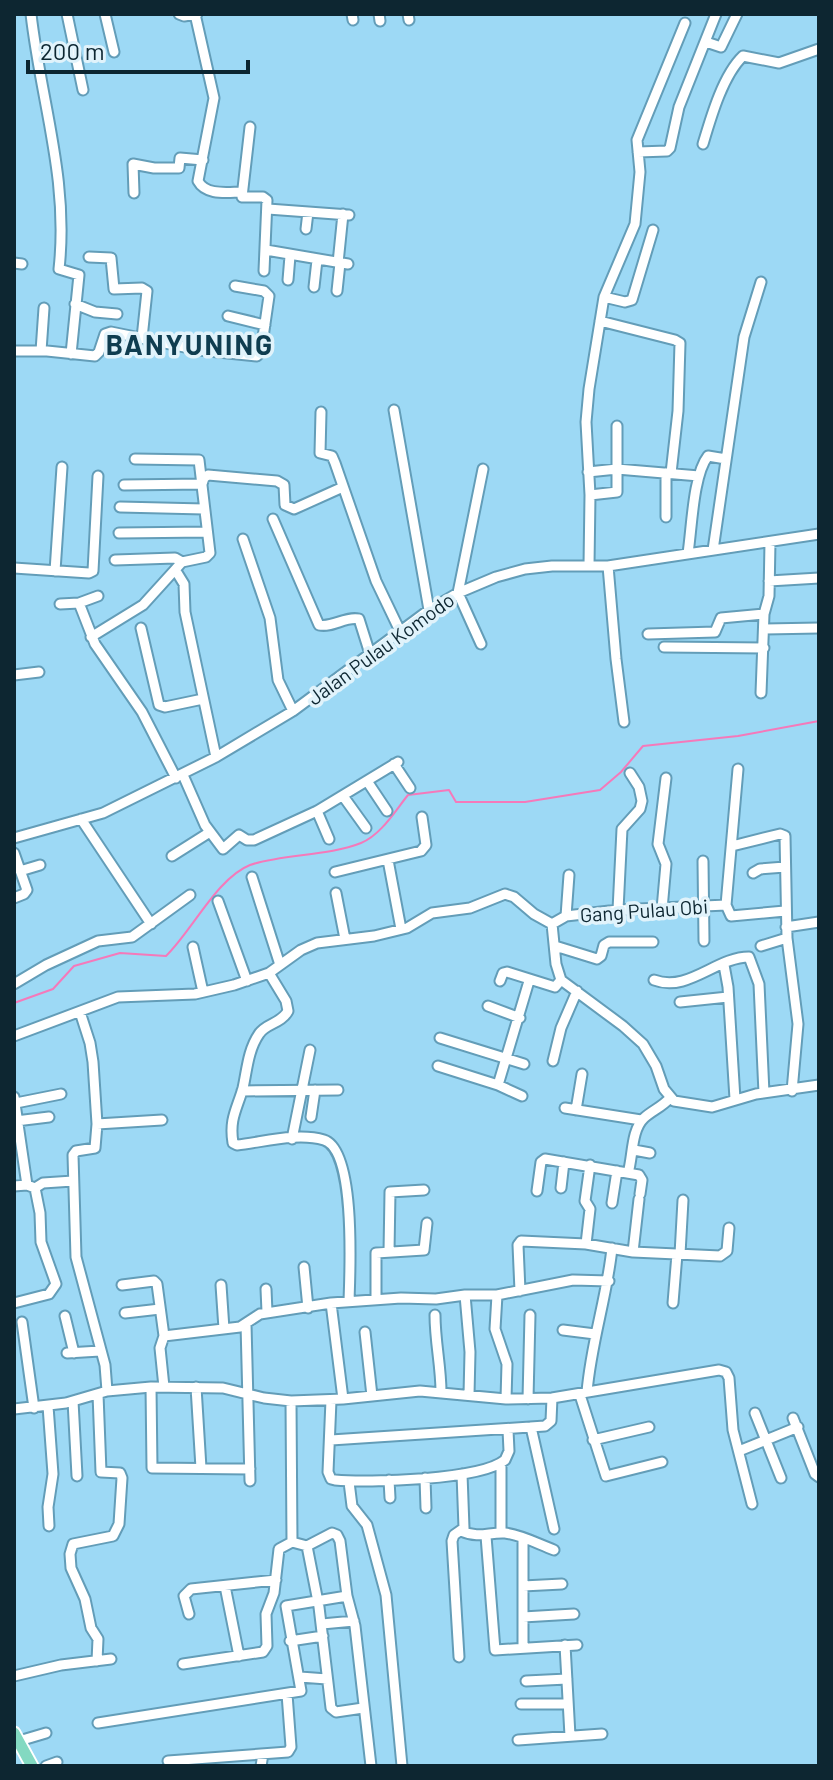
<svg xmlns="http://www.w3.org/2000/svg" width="833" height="1780" viewBox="0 0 833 1780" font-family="Barlow,sans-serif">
	<rect width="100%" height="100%" fill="#9dd9f5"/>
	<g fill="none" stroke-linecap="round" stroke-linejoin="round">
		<path stroke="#f579ba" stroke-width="2" d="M14,1003l39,-14 21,-23 46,-13 46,3c26,-25 51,-78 84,-91 31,-11 79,-9 111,-22 20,-8 34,-32 47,-48l41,-5 7,12h69l75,-12 21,-18 22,-26 95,-10 81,-15"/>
		<g stroke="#639db8" stroke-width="13">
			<path id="minor" d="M31,14c10,88 38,165 28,255l20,6 -8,79
				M67,14l16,76
				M105,14l9,38
				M179,14l5,2 13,-2
				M195,14l19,84 -16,83c8,15 30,11 44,11
				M352,14l1,6
				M379,14l1,7
				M408,14l1,6
				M706,42l15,5 16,-33
				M250,127l-8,70h21l4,3 -3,71
				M703,144c8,-27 20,-69 40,-88l36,7 40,-14
				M638,152l29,-1 3,-3 9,-41 37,-93
				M134,193l-1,-29 21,4h25l1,-10 23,2
				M268,209l81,6
				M306,229l2,-17
				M266,250l82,14
				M89,257l22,1 3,31 28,-1 5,3 -5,47
				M14,263l8,1
				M338,263l5,-49
				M288,280l2,-24
				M314,287l3,-27
				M337,291l3,-28
				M604,297l21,5 7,-2 21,-70
				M75,304l20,8 22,2
				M228,316l37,9
				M600,321l75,19 5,3 -2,68 -7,62
				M14,351h33l48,5 4,-4 6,-18 6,-2 88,18 58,6 4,-5 8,-55 -5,-5 -29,-5
				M41,351l3,-43
				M394,410l35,200
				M321,412l-1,41 12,3 3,7 41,118 24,50
				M588,472l29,-3 82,7
				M666,473v44
				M124,485l78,-1 2,-6 4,-3 69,6 7,4 1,20 9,4 49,-22
				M590,495l27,-3v-66
				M120,507l84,2
				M273,519l46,106c14,3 26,-9 40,-6l11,35
				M119,533l88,-1
				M243,539l27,79 8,62 15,31
				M713,550l31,-213 17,-55
				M688,553c4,-26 5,-78 20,-97l18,3
				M115,560l60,-2 7,4
				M589,566l1,-71 -4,-73 3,-33 15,-92 31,-73 5,-52 -3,-32 48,-117
				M608,566l8,93 8,63
				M14,568l75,5 4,-2 5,-95
				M55,571l7,-104
				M176,571l8,13 1,28 31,145
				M769,581l50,-3
				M79,603l16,41 47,68 34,66
				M60,604l19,-1 19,-7
				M141,628l18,77 6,2 38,-8
				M765,629l54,-1
				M648,634l67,-2 6,-14 43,-4
				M91,637l52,-32 39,-43 24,-5 4,-4 -11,-93 -64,-1
				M481,644l-23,-51 25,-124
				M664,647l100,1
				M14,675l25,-3
				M761,693l3,-79 5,-18 1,-54
				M394,764l16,24
				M183,775l22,50 18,24 16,-14 8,5h7l63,-29 81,-49
				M367,781l20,30
				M343,796l23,32
				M317,811l12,28
				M81,819l70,105
				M14,838l89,-25 113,-56 77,-46 136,-101 29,-17 38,-16 29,-8 27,-3h56l211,-32
				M732,846l48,-12 5,2 2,102 11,86 -6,67
				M14,853l13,37 -3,4 -10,4
				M172,856l38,-24
				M388,860l13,69
				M703,861l1,80
				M20,871l20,-6
				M335,872l86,-21 5,-6 -4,-28
				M753,873l7,-4 25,-2
				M252,877l28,88
				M336,893l9,46
				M218,901l29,80
				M726,905l5,11 54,-5
				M662,909l4,-45 -8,-20 8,-66
				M618,910l4,-81 18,-20 2,-8 -3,-14 -9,-14
				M566,916l3,-41
				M552,924l14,-8 52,-6 108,-5 12,-136
				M786,927l33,-5
				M555,946l42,13 4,-3 3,-11 5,-3h44
				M761,946l26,-8
				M193,947l10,45
				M724,965l4,22 7,112
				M269,973l17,28 2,10c-7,13 -22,12 -29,23 -11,16 -12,36 -16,54 -6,21 -14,31 -10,55l4,2c27,-3 61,-13 87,-5 32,10 26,132 25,161
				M654,980c34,13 62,-23 95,-23l10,27 5,109
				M500,981l3,-8 4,-1 48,15 6,-7
				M14,984l32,-19 52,-24 34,-4 58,-42
				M680,1002l48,-5
				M488,1006l32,12
				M80,1012l10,31 3,19 4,62 -2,24 -19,3 -3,4 3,102 29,108 2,26
				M14,1036l104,-39 77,-3 39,-9 35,-12 32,-23 16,-7 57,-7 33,-8 25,-15 38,-5 35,-14 9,3 20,17 18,10 4,40 5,16 62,46 20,18 13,22 8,23 10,12 38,6 44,-13 63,-9
				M440,1038l84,26
				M553,1061l8,-33 16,-37
				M438,1066l60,19 24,11
				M498,1085l31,-104
				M242,1091l96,-1
				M14,1097l13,88
				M16,1103l45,-9
				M565,1108l76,12
				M576,1110l6,-36
				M311,1117l4,-27
				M16,1121l33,-4
				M97,1124l65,-4
				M292,1139l18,-89
				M634,1150l16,3
				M628,1173c5,-16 3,-43 16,-55 9,-8 18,-11 26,-20
				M14,1186l13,-1 8,3 5,25 1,29 15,42 -7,10 -35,9
				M35,1188l8,-5 30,-2
				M561,1188l3,-26
				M537,1191l4,-29 4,-3 94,16 3,5 -2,14
				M612,1203l5,-32
				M586,1244l4,-35 -5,-8 5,-36
				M389,1252l1,-60 34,-2
				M633,1252l6,-53
				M680,1254l3,-54
				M304,1267l4,41
				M122,1285l32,-4 3,3 7,52 -4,12 4,39
				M221,1285l3,44
				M266,1289l1,23
				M520,1291l-2,-46 3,-4 65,3 47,8 87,4 7,-5 2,-23
				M465,1295l5,57 -1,43
				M497,1295l-2,34 12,35 -1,35
				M376,1299v-46l48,-3 3,-27
				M331,1303l12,96
				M673,1303l4,-49
				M125,1313l35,-4
				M435,1315c0,27 6,51 6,77
				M65,1316l9,37
				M22,1322l12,86
				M246,1324l4,157
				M563,1330l32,4
				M365,1332l7,64
				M164,1336l76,-9 20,-13 71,-11 70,-5 35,1 29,-4h32l76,-15 36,1
				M67,1353l33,-2
				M151,1387l1,81 98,1
				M196,1387l5,81
				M587,1392c4,-49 20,-95 25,-144
				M580,1395l26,81 56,-14
				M528,1399l2,-84
				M331,1400l-3,72 3,7 4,1c33,3 146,0 170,-20l4,-9 -1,-21
				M73,1401l4,75
				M291,1401l1,141
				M48,1406l5,68 -5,33 1,19
				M14,1409l52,-6 41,-12 44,-4 72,1 41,10 27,3 52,-2 77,-8 86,8 46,-1 167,-28 7,2 3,6 4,52 19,74
				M755,1413l26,65
				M793,1418l22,56 4,3
				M531,1427l23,102
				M331,1440l214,-14 6,-5 1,-23
				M593,1440l56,-13
				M739,1451l59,-24
				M425,1478l1,30
				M389,1480l1,18
				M349,1482l3,24 15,19 19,70 16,171
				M461,1531c19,8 27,1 44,2 17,2 33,11 49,17
				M501,1533v-69
				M486,1536l9,114 82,-5
				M307,1546l12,61 12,101 5,4 27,-4
				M225,1586l14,70
				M523,1586l39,-2
				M189,1614l-5,-18 7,-7 85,-9
				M523,1617l51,-3
				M322,1624l32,-3
				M290,1641l33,-5
				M565,1645l5,91
				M523,1648v-110
				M459,1657l-7,-116 2,-6 10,-7 -2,-54
				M97,1661l1,-22 -7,-11 -6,-29 -14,-31 -1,-14 3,-10 40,-8 6,-12 3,-46 -2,-5 -19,-1 -3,-78
				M183,1664l80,-12 4,-6 -1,-32 8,-21 5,-44 13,-7 15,4 25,-13 5,2 3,6 7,55 8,30 16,140
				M14,1676l47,-11 50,-6
				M300,1677l27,2
				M526,1681l41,-2
				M521,1704h47
				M98,1723l203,-32 -15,-85 61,-10
				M518,1740l84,-6
				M19,1741l27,-8
				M168,1761l120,-9 3,-5 -4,-53
				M46,1766l11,-4
				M261,1766l2,-12"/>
		</g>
		<g stroke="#fff" stroke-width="15">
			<path id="major" d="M14,1733l18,33"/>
		</g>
		<use href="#minor" stroke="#fff" stroke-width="9"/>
		<use href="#major" stroke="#83d9c1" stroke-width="11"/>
	</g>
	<g text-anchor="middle" stroke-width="7" stroke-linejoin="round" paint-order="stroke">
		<g font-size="20" fill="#0d2631" stroke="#e1f3fb">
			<text transform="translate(381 649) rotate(-36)" y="7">Jalan Pulau Komodo</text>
			<text transform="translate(644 911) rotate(-4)" y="7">Gang Pulau Obi</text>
		</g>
		<g font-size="28" font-weight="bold" letter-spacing="2" fill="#0f3d50" stroke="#e1f3fb">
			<text x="190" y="355">BANYUNING</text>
		</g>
	</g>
	<rect width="833" height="1780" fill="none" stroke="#0d2631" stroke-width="32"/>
	<path d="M28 60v12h220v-12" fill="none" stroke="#0d2631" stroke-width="4"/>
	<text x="40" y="60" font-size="24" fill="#0d2631" stroke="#e1f3fb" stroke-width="6" paint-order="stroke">200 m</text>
</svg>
